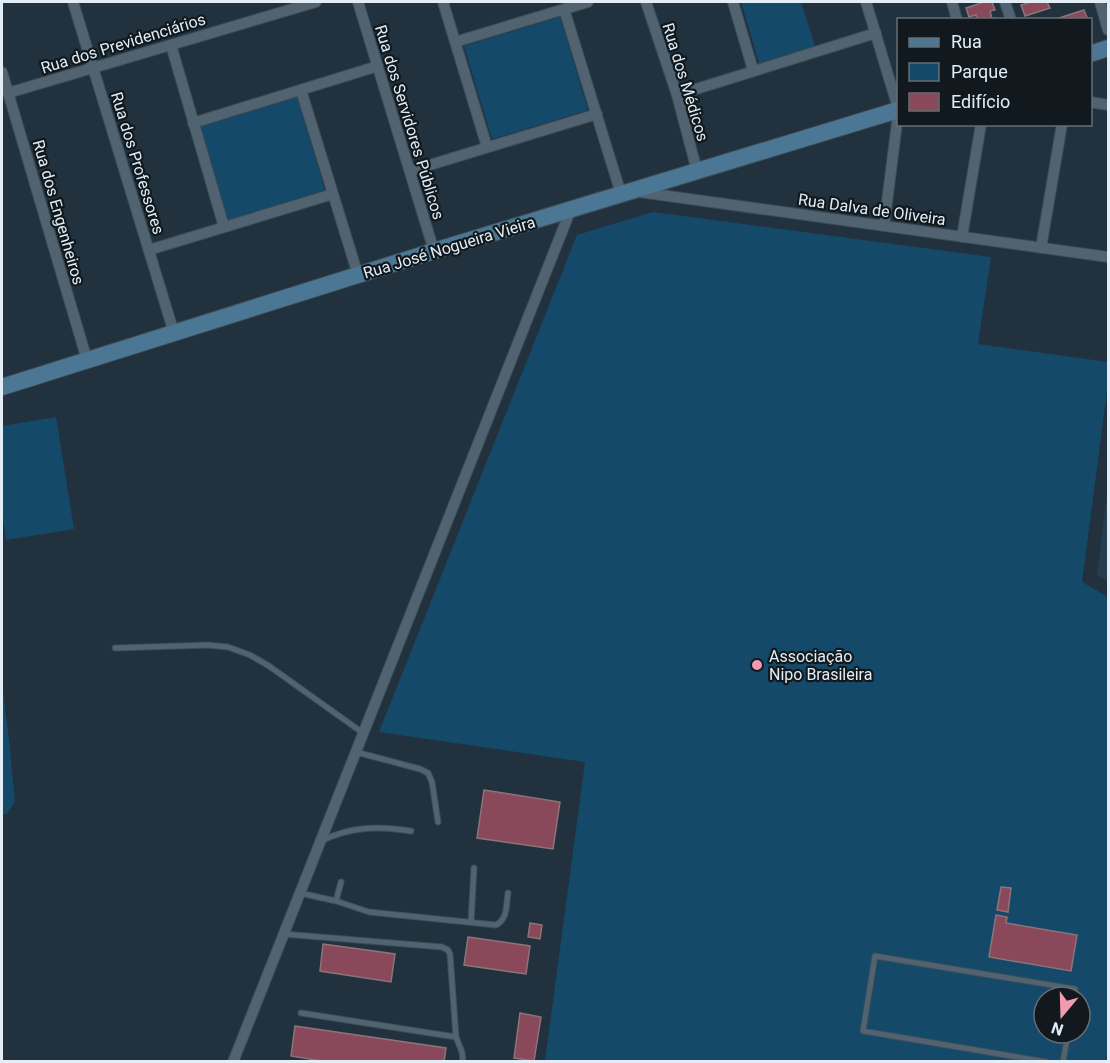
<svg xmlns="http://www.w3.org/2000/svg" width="1110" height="1063" viewBox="0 0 1110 1063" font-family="Roboto,sans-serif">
	<rect width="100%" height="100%" fill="#21323e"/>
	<path fill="#253d4e" d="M1108,485v97l-11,-7z"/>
	<path fill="#154969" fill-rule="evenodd" d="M741,2h60l14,44 -56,17z
		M560,17l28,93 -96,29 -28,-93z
		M297,97l28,93 -97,30 -28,-93z
		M653,212l338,45 -13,87 130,18v22l-26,198 26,15v452l-3,12h-560l40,-299 -206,-30 198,-497zM1044,997h36v36h-36z
		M56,417l18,112 -68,11 -4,-29v-85z
		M2,683l7,57 6,61 -8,13h-5z"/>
	<path fill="#8a485b" stroke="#8c7479" stroke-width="1.5" d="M984,2h8l3,8 -5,1 2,8 4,-1 1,2h-20l-1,-5 -7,2 -3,-9z
		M1028,2h19l3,6 -25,8 -4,-11 7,-2z
		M1084,10l4,10h-28l-1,-2z
		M484,790l76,12 -7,47 -76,-11z
		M1001,887l10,1 -3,24 -11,-2z
		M996,915l11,2 -1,6 71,12 -6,36 -82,-14z
		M530,923l12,2 -2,14 -12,-2z
		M468,937l62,9 -4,28 -62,-9z
		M323,944l72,10 -4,28 -71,-11z
		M520,1013l21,4 -7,44 -20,-3z
		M295,1026l151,22 -2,14h-117l-36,-6z"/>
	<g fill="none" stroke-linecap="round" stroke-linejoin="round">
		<g stroke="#3d4d57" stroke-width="7">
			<path id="lane" d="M115,648l93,-3 20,2 22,8 19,11 94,67
				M356,752l64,17 8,4 4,9 6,40
				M321,841c31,-15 57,-15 90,-10
				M300,893l36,8 33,11 127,13c12,-6 10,-20 12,-32
				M336,901l5,-19
				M471,922l3,-54
				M283,934l159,13 6,3 2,4 6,83 6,15 1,10
				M301,1013l155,24
				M1047,1062l-184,-31 12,-75 200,33 -1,8
				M1063,1062l5,-29"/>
		</g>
		<g stroke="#3d4d57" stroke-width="12">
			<path id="street" d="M73,2l101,331
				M358,2l76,249
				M443,2l44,145
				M646,2l31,93 20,76
				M733,2l20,68
				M866,2l32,106
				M952,2l5,18
				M1005,2l6,18
				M1100,2l8,28
				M564,9l57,185
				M455,42l133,-40
				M171,45l53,182
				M2,72l85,288
				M301,90l57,185
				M8,93l308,-91
				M677,95l199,-62
				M1090,102l18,3
				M193,123l185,-57
				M410,171l187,-57
				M639,192l469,65
				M884,226l14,-111
				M962,237l19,-113
				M1041,248l21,-124
				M149,250l184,-56
				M233,1062l338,-853"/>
		</g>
		<g stroke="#3d4d57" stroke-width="18">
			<path id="secondary" d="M1090,54l18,-6
				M2,387l432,-136 464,-141"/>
		</g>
		<use href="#lane" stroke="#516371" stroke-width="5"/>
		<use href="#street" stroke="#516371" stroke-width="10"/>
		<use href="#secondary" stroke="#4c7794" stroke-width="16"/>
	</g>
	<circle fill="#f19ab1" stroke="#11191f" stroke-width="2" cx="757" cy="665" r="6"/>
	<g text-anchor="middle" stroke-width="4.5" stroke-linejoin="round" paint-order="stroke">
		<g font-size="16" fill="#e2edf5" stroke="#11191f">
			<text transform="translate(123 43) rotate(-17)" y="6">Rua dos Previdenciários</text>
			<text transform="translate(686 82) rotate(73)" y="6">Rua dos Médicos</text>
			<text transform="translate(410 122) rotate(73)" y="6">Rua dos Servidores Públicos</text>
			<text transform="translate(138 163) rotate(73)" y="6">Rua dos Professores</text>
			<text transform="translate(872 209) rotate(8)" y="6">Rua Dalva de Oliveira</text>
			<text transform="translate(59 212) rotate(74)" y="6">Rua dos Engenheiros</text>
			<text transform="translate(449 247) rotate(-17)" y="6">Rua José Nogueira Vieira</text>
		</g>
		<g font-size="16" fill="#e2edf5" stroke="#11191f" text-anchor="start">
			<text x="769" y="662">Associação<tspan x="769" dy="18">Nipo Brasileira</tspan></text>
		</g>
	</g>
	<rect width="1110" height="1063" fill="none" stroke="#e2edf5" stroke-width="6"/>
	<rect x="897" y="18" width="195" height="108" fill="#11191f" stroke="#656e75" stroke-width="1.5"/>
	<rect x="909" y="38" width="30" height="9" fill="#4c7794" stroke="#656e75" stroke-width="1.5"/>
	<text x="951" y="48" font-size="18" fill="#e2edf5">Rua</text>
	<rect x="909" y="63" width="30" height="18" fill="#154969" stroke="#656e75" stroke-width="1.5"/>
	<text x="951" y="78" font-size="18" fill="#e2edf5">Parque</text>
	<rect x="909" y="93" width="30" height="18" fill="#8a485b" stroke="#656e75" stroke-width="1.5"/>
	<text x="951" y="108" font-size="18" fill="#e2edf5">Edifício</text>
	<g transform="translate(1062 1015) rotate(199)"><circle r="28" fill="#11191f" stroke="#656e75" stroke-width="1.5"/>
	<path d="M0-4.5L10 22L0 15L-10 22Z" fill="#f19ab1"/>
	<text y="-9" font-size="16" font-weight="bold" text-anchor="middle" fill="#e2edf5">N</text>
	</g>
</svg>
